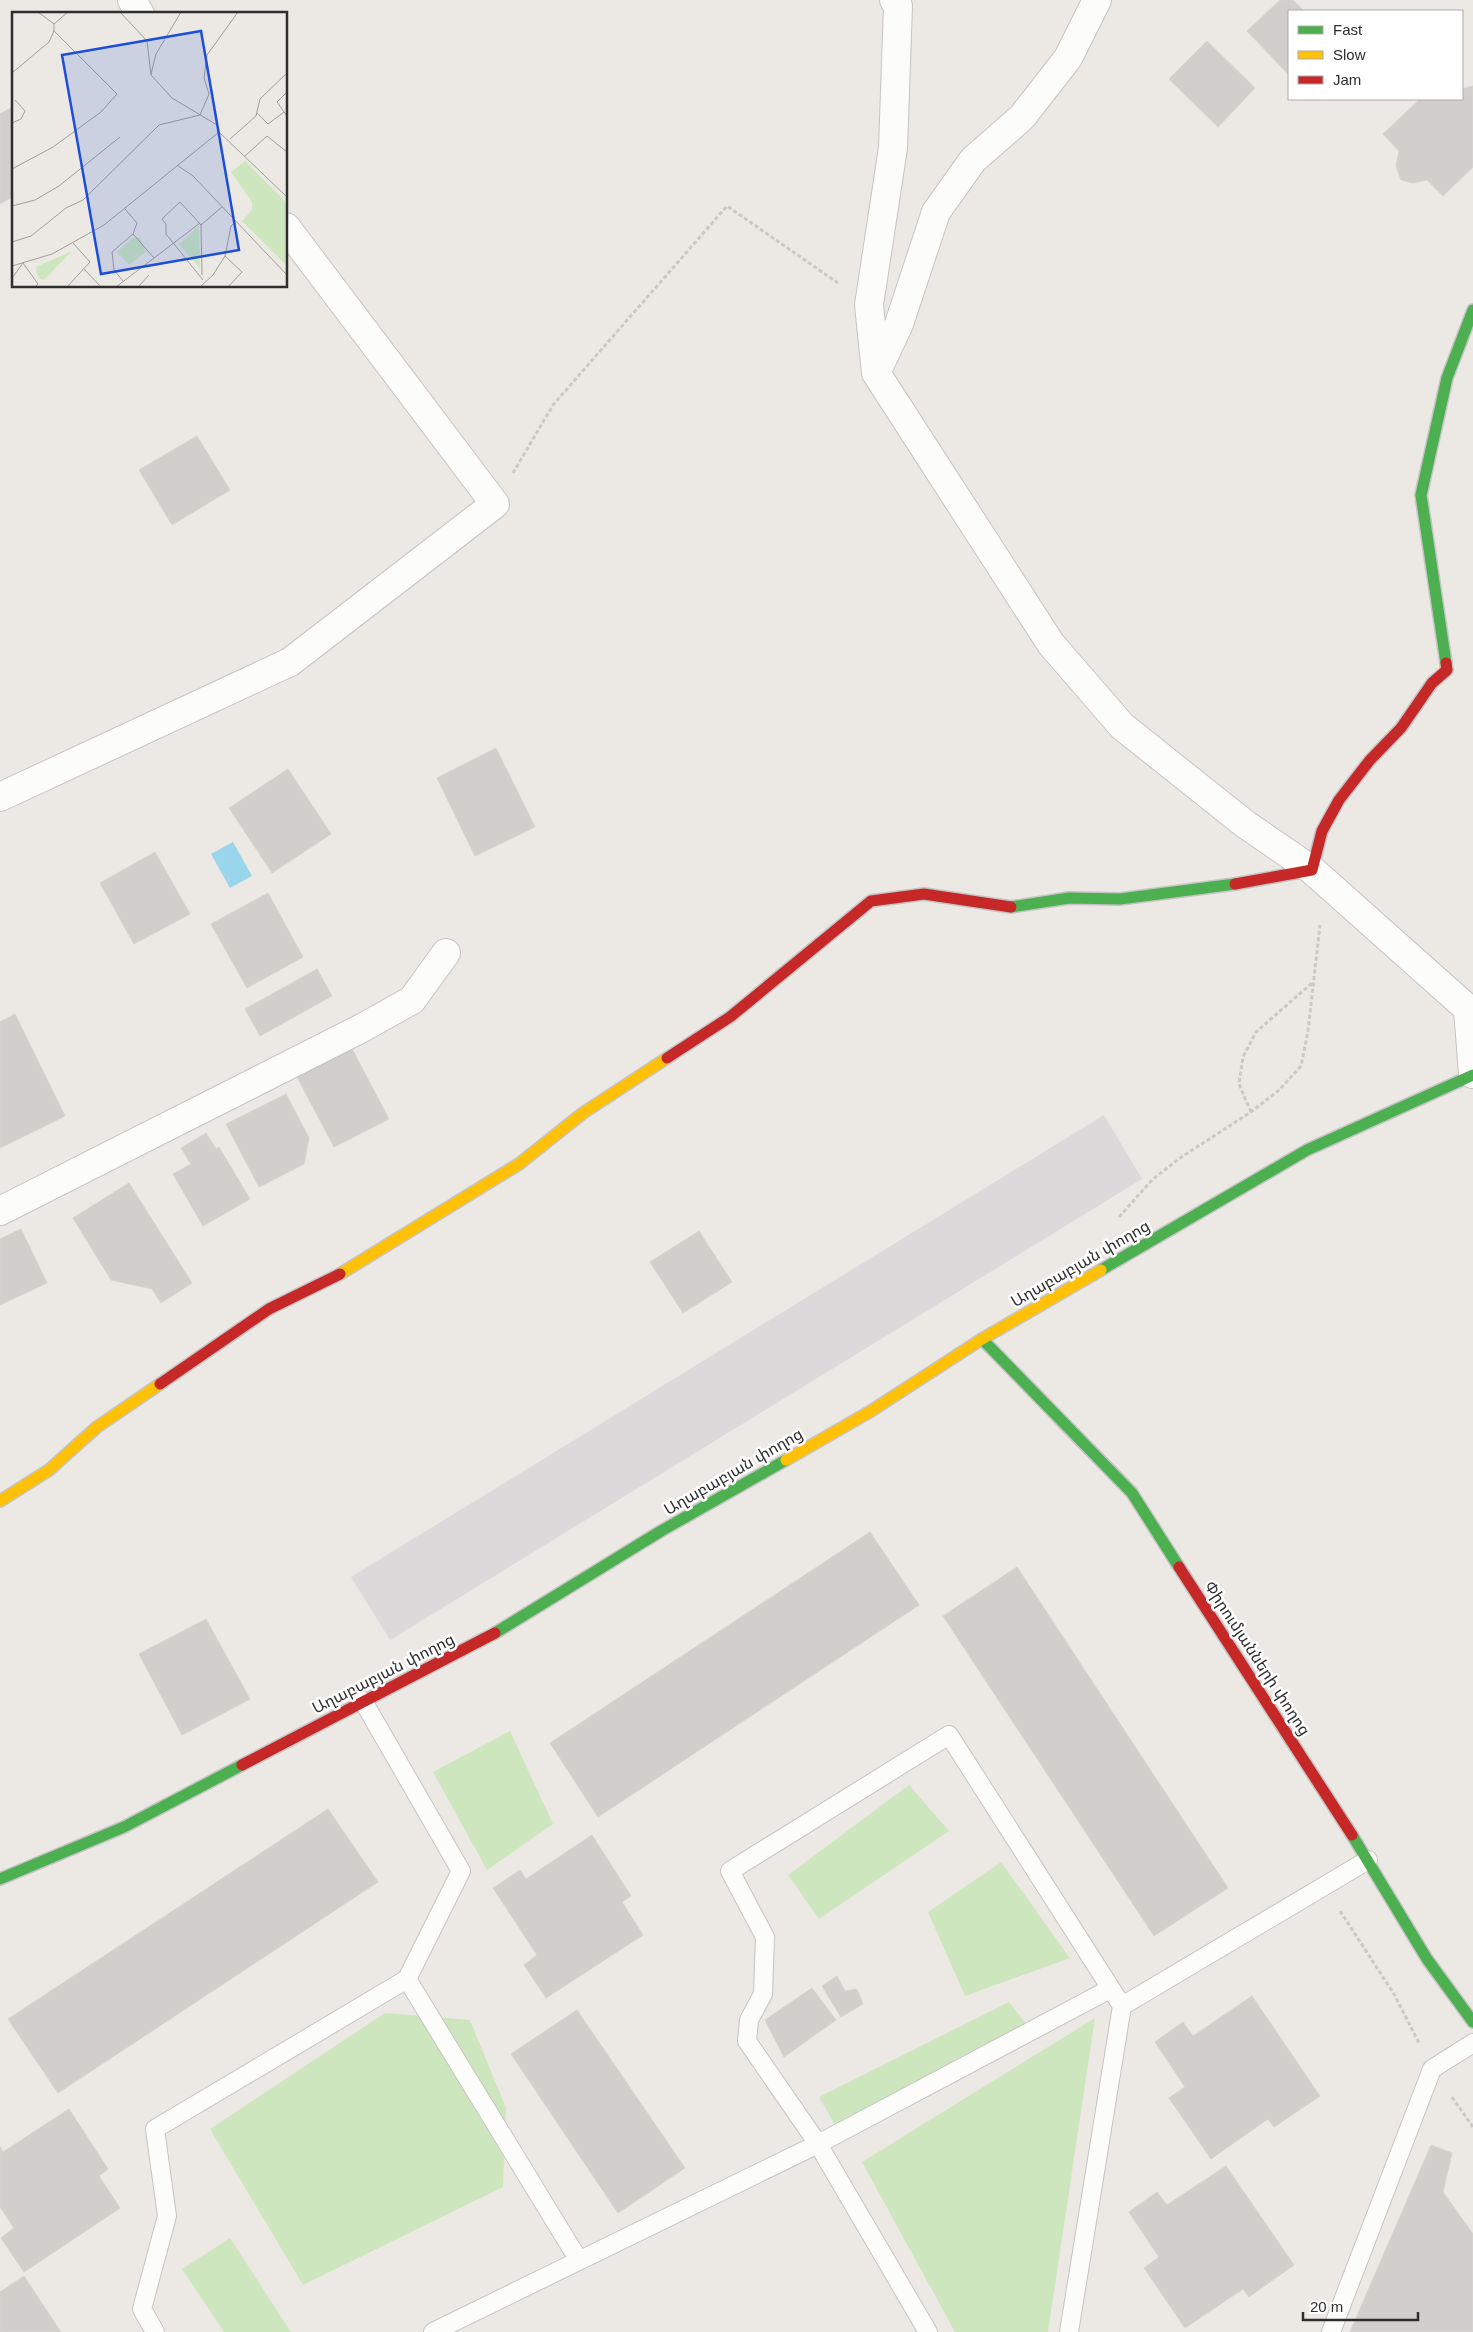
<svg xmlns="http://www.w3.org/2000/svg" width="1473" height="2332" viewBox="0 0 1473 2332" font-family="Arial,'Noto Sans Armenian',sans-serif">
	<rect width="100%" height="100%" fill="#ece8e4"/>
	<path fill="#dcd9db" d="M1104,1115l38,64 -752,461 -39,-63z"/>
	<path fill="#cee6be" d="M510,1731l43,93 -66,46 -54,-98z
		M909,1785l40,46 -130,88 -31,-44z
		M1001,1862l69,96 -105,38 -37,-84z
		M1009,2002l19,24 -193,99 -16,-28z
		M385,2013l85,7 36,88 -3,79 -200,98 -93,-156z
		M1095,2018l-47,314h-93l-93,-170z
		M230,2238l61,94h-67l-42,-63z"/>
	<path fill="#99d6ec" d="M233,842l19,34 -22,12 -19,-34z"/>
	<path fill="#d1cecb" stroke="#d7d4d0" d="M1280,0h13l11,11h-15v64l-42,-44z
		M1207,41l48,47 -37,39 -49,-48z
		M1473,86v81l-30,29 -16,-16 -14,3 -12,-3 -5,-14 3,-15 -16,-17 37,-35h42v-10z
		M14,106v90l-14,8v-90z
		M197,436l33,54 -58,35 -33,-55z
		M496,748l39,79 -60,29 -38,-78z
		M288,769l43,65 -59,39 -43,-65z
		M155,852l35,62 -56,30 -34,-61z
		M268,893l35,64 -56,31 -36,-64z
		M317,969l15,27 -72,40 -15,-27z
		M15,1014l50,102 -65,32v-126z
		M351,1047l38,72 -55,28 -38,-72z
		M286,1094l23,44 -5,26 -45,23 -33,-63z
		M206,1133l10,16 3,-2 31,52 -47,27 -30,-52 18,-10 -10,-16z
		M129,1183l63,100 -31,20 -9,-14 -41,-9 -38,-62z
		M21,1229l26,54 -47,22v-66z
		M699,1231l33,51 -49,31 -33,-51z
		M870,1532l49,73 -321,212 -48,-74z
		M1017,1567l211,321 -74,48 -211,-320z
		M206,1619l44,80 -68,36 -43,-81z
		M328,1809l50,73 -320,211 -50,-74z
		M592,1835l39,61 -9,6 21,33 -97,63 -22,-33 13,-10 -44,-67 27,-18 6,9z
		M837,1976l8,15 12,-2 6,15 -22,13 -19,-31z
		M812,1988l24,32 -52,37 -19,-37z
		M1252,1996l68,100 -46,31 -6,-8 -57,40 -42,-61 16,-11 -30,-45 28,-20 10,14z
		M577,2010l108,158 -67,45 -107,-159z
		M69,2109l39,60 -9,7 21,32 -96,64 -23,-34 13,-10 -14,-21v-60l3,5z
		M1431,2145l21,8 -9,39 30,42v98h-123z
		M1226,2166l68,99 -45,32 -6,-8 -58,39 -41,-60 15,-11 -30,-45 28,-20 10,13z
		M24,2276l37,56h-61v-40z"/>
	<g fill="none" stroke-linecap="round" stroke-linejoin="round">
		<g stroke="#c5c4c5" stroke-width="20">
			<path id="lane" d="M407,1979l171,280
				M1122,2006l246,-146
				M155,2332l-13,-23 25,-93 -12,-87 252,-150 54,-108 -98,-170
				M433,2332l385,-188 292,-155
				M928,2332l-110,-188 -71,-103 2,-21 14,-26 2,-57 -35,-66 219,-136 173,271 -53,326
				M1331,2332l101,-263 41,-26"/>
		</g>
		<g stroke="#c5c4c5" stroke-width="30">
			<path id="street" d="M132,0l8,14
				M894,0l4,6 -5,142 -24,157 7,68 175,271 71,82 123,98 67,46 156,139 5,65
				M877,371l22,-47 37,-112 37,-52 49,-43 46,-59 29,-58
				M0,797l290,-135 205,-158 -209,-277
				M0,1211l362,-183 50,-28 34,-47"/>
		</g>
		<g stroke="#c5c4c5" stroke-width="14">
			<path id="fast" d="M1446,663l-25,-168 26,-117 26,-68
				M1011,907l58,-9 51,1 115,-15
				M1101,1270l206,-120 166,-75
				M982,1339l150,154 47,74
				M495,1633l166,-102 125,-71
				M1352,1835l75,124 46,63
				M0,1879l124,-52 118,-62"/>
		</g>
		<g stroke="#c5c4c5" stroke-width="14">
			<path id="slow" d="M340,1274l179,-110 64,-51 84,-55
				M786,1460l85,-49 111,-72 119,-69
				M0,1501l49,-31 48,-43 63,-43"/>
		</g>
		<g stroke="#c5c4c5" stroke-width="14">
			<path id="jam" d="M1235,884l77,-14 10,-39 17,-31 31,-40 31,-32 31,-45 15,-13 -1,-7
				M667,1058l63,-41 141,-116 53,-7 87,13
				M160,1384l109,-75 71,-35
				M1179,1567l173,268
				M242,1765l253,-132"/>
		</g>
		<path stroke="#c9c9c8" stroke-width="3" stroke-dasharray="4 2.5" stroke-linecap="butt" d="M513,473l40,-68 174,-199 111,77
			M1251,1112l-12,-28 4,-27 13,-25 56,-49
			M1119,1217l34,-38 27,-21 71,-46 28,-22 22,-24 7,-35 12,-106
			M1340,1911l54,83 25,49
			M1452,2097l21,30"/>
		<use href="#lane" stroke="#fcfcfb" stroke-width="18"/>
		<use href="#street" stroke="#fcfcfb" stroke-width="28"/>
		<use href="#fast" stroke="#4caf50" stroke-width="11"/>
		<use href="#slow" stroke="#ffc107" stroke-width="11"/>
		<use href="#jam" stroke="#c62828" stroke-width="11"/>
	</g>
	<g text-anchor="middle" stroke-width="5" stroke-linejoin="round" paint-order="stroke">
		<g font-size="16" fill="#2e2e2e" stroke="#fff">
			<text transform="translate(1080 1263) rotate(-30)" y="6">Աղաբաբյան փողոց</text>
			<text transform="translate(733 1471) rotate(-30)" y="6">Աղաբաբյան փողոց</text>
			<text transform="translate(1258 1658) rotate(57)" y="6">Փիրումյանների փողոց</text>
			<text transform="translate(383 1673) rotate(-27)" y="6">Աղաբաբյան փողոց</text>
		</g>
	</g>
	<g transform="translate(12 12)">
		<rect width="275" height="275" fill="#ece8e4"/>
		<path d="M233,149l42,42v63l-45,-45 10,-11v-8l-21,-30zM187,214l1,43 -21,-25zM128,225l6,15 -17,13 -12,-13 15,-14zM60,239l-28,29 -6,-2 -2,-11z" fill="#cee6be"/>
		<path fill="none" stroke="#a09e9b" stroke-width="1" d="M26,0l16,12M108,0l27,29 4,34 21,23 45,27 2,7M42,12l14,-12M0,61l37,-31 5,-11M139,62l5,-20 25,-42M275,80l-10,10 10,14M245,101l11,11 16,-12M0,111l9,-4 4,-8 -10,-11M207,120l68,65M218,127l26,-23 4,-17 27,-26M233,144l22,-20 20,16M165,153l16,11 94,99M0,157l41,-22 48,-35 16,-18 -63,-63v-7M0,194l23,-6 24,-14 61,-49M189,213l21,-18M121,222l21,24M0,230l19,-6 35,-28 17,-8 76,-75 41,-10 9,-21 -5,-16 3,-23 31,-43M213,244l17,16 -14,15M11,251l15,21 -3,3M0,254l40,-12 52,-29 115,-93M72,257l17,18M190,263l-1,-50 -21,-23 -18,17 4,5v10l37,46M0,266l11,-15M111,269l-9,-11 -2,-18 21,-18 4,-11 -12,-14M55,275l23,-25 -17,-19M104,275l84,-64M126,275l11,-12M188,275l13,-12 12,-19 6,-30 4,-4"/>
		<path fill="#1d4ed8" fill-opacity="0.15" stroke="#1d4ed8" stroke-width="2.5" d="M189,19l38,219 -138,24 -39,-219z"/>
		<rect width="275" height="275" fill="none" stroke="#2e2e2e" stroke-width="2.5"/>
	</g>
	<rect x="1288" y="10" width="175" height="90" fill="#ffffff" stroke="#ababab"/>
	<rect x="1298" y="26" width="25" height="8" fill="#4caf50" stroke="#ababab"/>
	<text x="1333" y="35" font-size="15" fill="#2e2e2e">Fast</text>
	<rect x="1298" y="51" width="25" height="8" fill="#ffc107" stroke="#ababab"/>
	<text x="1333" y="60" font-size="15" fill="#2e2e2e">Slow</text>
	<rect x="1298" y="76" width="25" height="8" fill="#c62828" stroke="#ababab"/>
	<text x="1333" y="85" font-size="15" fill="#2e2e2e">Jam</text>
	<path d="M1303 2312v8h115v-8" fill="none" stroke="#2e2e2e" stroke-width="2.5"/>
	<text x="1310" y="2312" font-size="15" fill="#2e2e2e" stroke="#ffffff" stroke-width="4" paint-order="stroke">20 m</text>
</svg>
